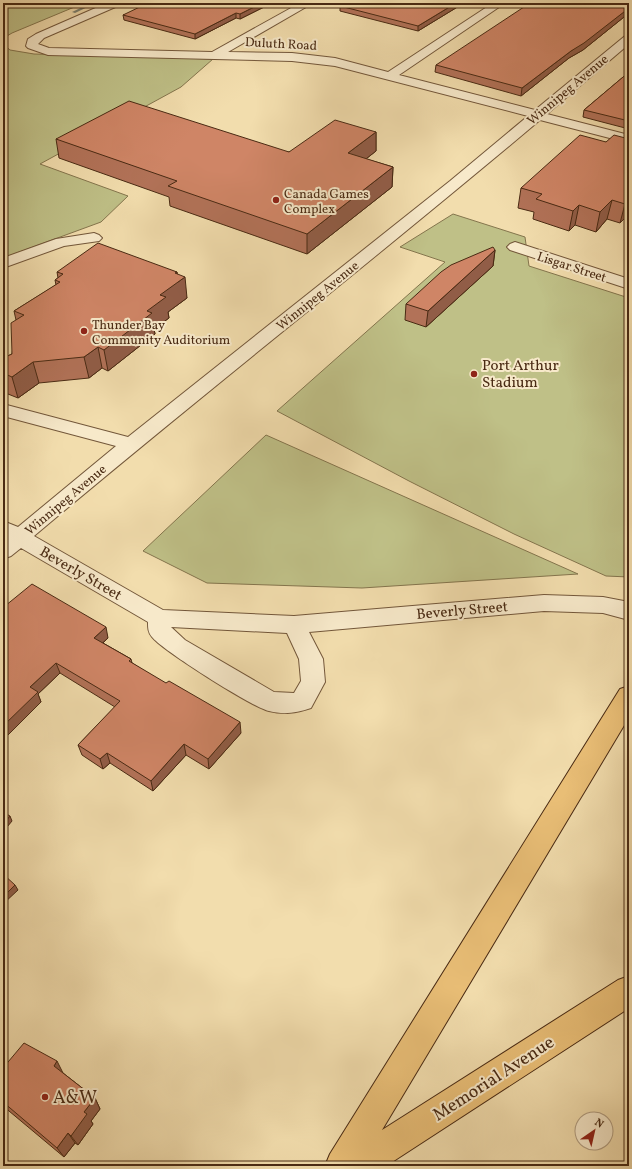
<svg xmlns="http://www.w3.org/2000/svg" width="632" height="1169" viewBox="0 0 632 1169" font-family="Vollkorn,serif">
	<rect width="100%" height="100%" fill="#f2ddad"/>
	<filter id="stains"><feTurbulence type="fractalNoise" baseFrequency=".005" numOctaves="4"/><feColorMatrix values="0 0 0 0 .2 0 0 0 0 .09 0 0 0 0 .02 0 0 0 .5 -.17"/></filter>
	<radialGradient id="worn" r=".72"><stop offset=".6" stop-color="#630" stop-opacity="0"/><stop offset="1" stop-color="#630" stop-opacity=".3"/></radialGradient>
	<path fill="#bfc087" stroke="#84754d" d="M3,3h81l-72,30 -5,3 -4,6z
		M3,44l7,6 24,4 179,5 -32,28 -141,77 88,32 -27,26 -98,36z
		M453,214l72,23 4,29 100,32v279l-23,-1 -92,-42 -105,-53 -132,-70 168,-149 -45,-15z
		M266,435l312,139 -216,14 -155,-5 -64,-32z"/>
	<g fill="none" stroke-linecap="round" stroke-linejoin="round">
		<path fill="#7b8171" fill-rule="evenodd" d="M91,3h5l-21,10 -3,-1z"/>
		<g stroke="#73573a" stroke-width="2">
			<path id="minor" d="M107,3h14l-1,2 -76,33 -6,6 11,4 163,4 88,-49h13l-85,49 64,1 43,5 53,14 105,-69h12l-106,72 136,35 90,-74 4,-1v9l-82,70 82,21v8l-89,-23c-167,141 -339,275 -506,416l129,74 131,6 250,-21 59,2 26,5v18l-26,-7 -59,-2 -235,21 14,27 2,23 -14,26c-15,5 -27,7 -42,3 -17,-4 -107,-61 -117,-74 -4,-5 -4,-9 -4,-15l-127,-74 -10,8 -8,3v-38l15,6 98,-81 -113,-30v-12l125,33 322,-256 78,-65 -193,-50 -43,-5 -244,-6 -20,-7 -2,-2 2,-7 8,-5zM171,627l116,6 12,26 2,22 -7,12 -20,-1 -89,-52z
				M94,233l5,2 3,3 -3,3 -35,5 -61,22v-10l53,-19z
				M515,242l114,37v10l-119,-39 -3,-3 3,-3z"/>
		</g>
		<g stroke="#492a13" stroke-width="2">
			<path id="major" d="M629,686v31l-247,413 236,-150 11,-4v32l-243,158h-61l5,-12 290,-465z"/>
		</g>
		<use href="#minor" fill="#f7e9ca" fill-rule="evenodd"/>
		<use href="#major" fill="#e9be76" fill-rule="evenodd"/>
	</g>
	<path fill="#b27258" stroke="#492a13" d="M272,3l-32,16 -4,-1 -41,21 -71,-19 -1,-5z
		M464,3l-46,28 -78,-20v-5z
		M629,3v10l-46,37 -14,8 -48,38 -86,-24 1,-7z
		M629,72v57l-46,-12 1,-7z
		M376,132v19l-10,8 27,8 -1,20 -85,67 -137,-48 -1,-9 -110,-39 -3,-19 233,13z
		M629,139v75l-9,9 -13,-4 -11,13 -21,-7 -6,6 -36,-12 1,-7 -16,-4 3,-20 85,-46z
		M495,250l-2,16 -67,61 -21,-7 1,-16z
		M57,272h120v2l10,24 -19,14 1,6 -15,11 1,5 -47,37 -6,-3 -13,10 -50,5 -21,15 -15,-6v-34l9,-4 4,-34 -2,-9 42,-26 -1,-5 3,-2z
		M5,606l103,32 -5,5 28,16 1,4 109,70 -32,36 -23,-14 -33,36 -43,-28 -7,6 -21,-14 -4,-10 37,-38 -55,-34 -22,21 3,8 -38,38v-130l3,-2z
		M3,1068l60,5 32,25 5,11 -9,12 2,3 -15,21 -3,-2 -11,14 -61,-51z"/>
	<path fill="#915d47" stroke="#492a13" d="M262,3h10l-32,16v-5z
		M456,3h8l-46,28v-5z
		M629,8v5l-46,37 -14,8 -48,38 1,-8 49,-37z
		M236,13v5l-41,21v-5z
		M376,132v19l-28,22v-20z
		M393,167l-1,20 -85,67v-20z
		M612,200l-5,19 -11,13 4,-20z
		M629,200v14l-9,9 5,-19z
		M579,205l-4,20 -6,6 4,-20z
		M495,250l-2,16 -67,61 2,-16z
		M177,272l1,10 7,-5 2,21 -19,14 1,6 -15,11 1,5 -47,37 -4,-21 43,-39 28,-38z
		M98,347l4,21 -13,10 -5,-21z
		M33,362l6,21 -21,15 -6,-21z
		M106,627l2,11 -11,10 -3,-10z
		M56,663l4,10 -22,21 3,8 -38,38v-14l27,-39z
		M240,722l1,11 -32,36 -1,-10z
		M184,744l2,11 -33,36 -2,-10z
		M107,753l3,10 -7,6 -3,-10z
		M10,816l2,5 -9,11v-8z
		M15,885l3,5 -15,14v-7z
		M57,1061l6,12 -2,4 -7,-11z
		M95,1098l5,11 -9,12 2,3 -15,21 -7,-9 13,-24z
		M68,1133l7,10 -11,14 -7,-9z"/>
	<path fill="#cf8566" stroke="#492a13" d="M148,3h114l-22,11 -4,-1 -41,21 -72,-19z
		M345,3h111l-38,23 -78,-20z
		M530,3h99v5l-45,35 -13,8 -49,37 -86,-23z
		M629,72v49l-45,-11z
		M129,101l160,51 46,-32 41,12 -28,21 45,14 -86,67 -139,-48 9,-5 -121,-42z
		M580,135l26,7 8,-7 15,4v61l-4,4 -13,-4 -12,12 -21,-7 -6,6 -37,-12 6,-5 -21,-6z
		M98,243l79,29 -2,1 10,4 -25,18 6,2 -19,14 5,2 -48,37 -6,-3 -14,10 -51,5 -21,15 -9,-4v-15l9,-4 -1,-31 13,-8 -10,-4 46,-29 -5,-2 8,-6 -6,-2z
		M493,247l2,3 -67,61 -22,-7 35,-32 10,-7z
		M32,584l74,43 -12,11 37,21 -2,2 37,22 3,-2 71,41 -32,37 -24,-15 -33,37 -44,-28 -7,6 -22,-14 42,-44 -64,-38 -26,24 8,5 -35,34v-116l4,-3 -2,-1z
		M3,812l7,4 -7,8z
		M3,874l12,11 -12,12z
		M24,1043l33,18 -3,5 41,32 -11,14 3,2 -16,22 -3,-3 -11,15 -54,-46v-34z"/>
	<g fill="#8f2418" stroke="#f7e9ca" stroke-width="1.5">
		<circle cx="276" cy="200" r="4"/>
		<circle cx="84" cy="331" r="4"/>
		<circle cx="474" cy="374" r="4"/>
		<circle cx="45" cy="1097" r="4"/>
	</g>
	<g text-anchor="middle" stroke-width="4" stroke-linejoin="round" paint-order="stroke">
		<g font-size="13" fill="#492a13" stroke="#f7e9ca">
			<text transform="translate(281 43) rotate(3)" y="5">Duluth Road</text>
			<text transform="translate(567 89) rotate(-40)" y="5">Winnipeg Avenue</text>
			<text transform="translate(572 266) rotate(18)" y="5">Lisgar Street</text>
			<text transform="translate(317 295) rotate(-39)" y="5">Winnipeg Avenue</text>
			<text transform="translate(65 499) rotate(-40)" y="5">Winnipeg Avenue</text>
		</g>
		<g font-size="13" fill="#492a13" stroke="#f7e9ca" text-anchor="start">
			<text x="284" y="198">Canada Games<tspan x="284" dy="15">Complex</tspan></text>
			<text x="92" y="329">Thunder Bay<tspan x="92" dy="15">Community Auditorium</tspan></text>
		</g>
		<g font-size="15" fill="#492a13" stroke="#f7e9ca" text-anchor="start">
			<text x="482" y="370">Port Arthur<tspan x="482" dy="17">Stadium</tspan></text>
		</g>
		<g font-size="15" fill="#492a13" stroke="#f7e9ca">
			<text transform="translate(81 573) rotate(30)" y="5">Beverly Street</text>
			<text transform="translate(462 610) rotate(-5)" y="5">Beverly Street</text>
		</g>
		<g font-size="18" fill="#492a13" stroke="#f7e9ca">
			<text transform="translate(493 1078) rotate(-33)" y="6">Memorial Avenue</text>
		</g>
		<g font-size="18" fill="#492a13" stroke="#f7e9ca" text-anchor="start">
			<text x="53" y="1103">A&amp;W</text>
		</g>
	</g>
	<rect width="632" height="1169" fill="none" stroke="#f2ddad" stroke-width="16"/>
	<rect x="4" y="4" width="624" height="1161" fill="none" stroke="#492a13" stroke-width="2"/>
	<rect x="8" y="8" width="616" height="1153" fill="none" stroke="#492a13"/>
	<g transform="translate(594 1131) rotate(34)"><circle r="19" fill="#f7e9ca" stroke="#b19d81"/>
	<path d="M0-3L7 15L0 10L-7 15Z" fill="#8f2418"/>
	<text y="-6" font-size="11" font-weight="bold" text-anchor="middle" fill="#492a13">N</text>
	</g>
	<rect width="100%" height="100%" filter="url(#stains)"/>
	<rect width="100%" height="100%" fill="url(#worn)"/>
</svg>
